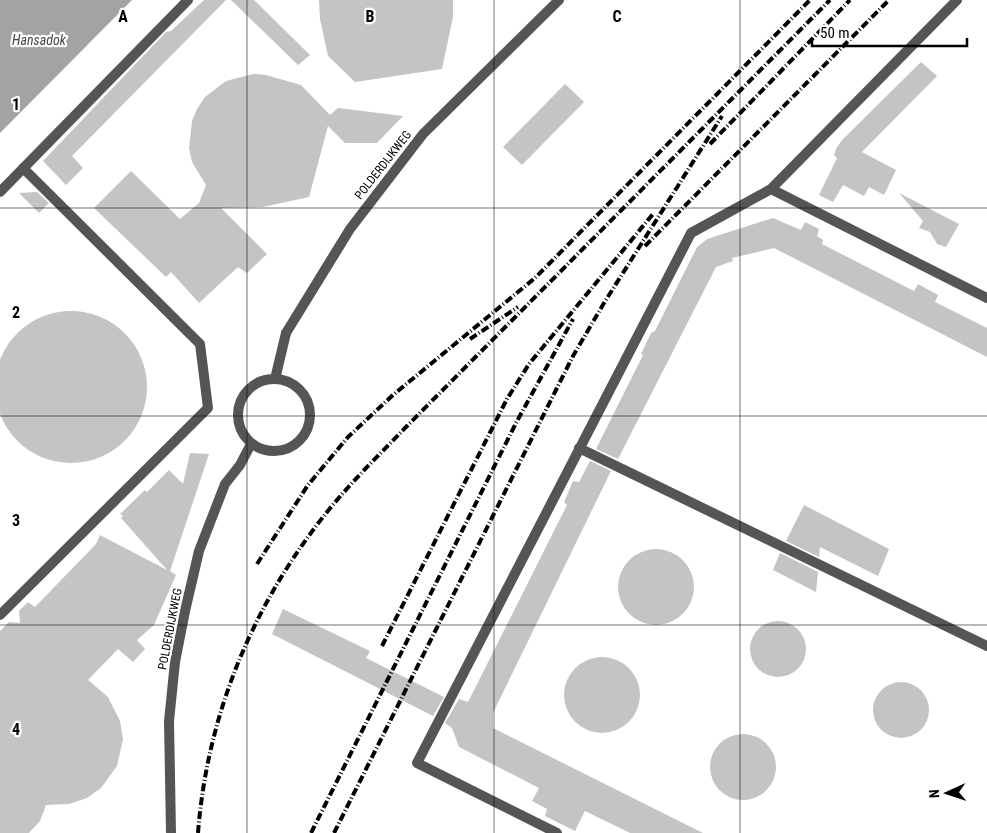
<svg xmlns="http://www.w3.org/2000/svg" width="987" height="833" viewBox="0 0 987 833" font-family="'Roboto Condensed',sans-serif">
	<rect width="100%" height="100%" fill="#fff"/>
	<path fill="#a3a3a3" d="M0,0h132l-132,133z"/>
	<path fill="#c4c4c4" d="M204,0h22l-154,156 11,12 -17,17 -23,-24 123,-129 5,-1z
		M231,0h23l56,55 -12,10z
		M319,0h134v17l-11,52 -87,13 -27,-26 -8,-37z
		M921,62l16,14 -75,76 34,18 -12,25 -15,-8 -5,9 -21,-11 -10,17 -14,-7 18,-37 -3,-3 2,-6 6,-9z
		M253,74l13,1 35,10 29,30 8,-7 65,8 -26,27h-32l-17,-17 -19,71 -46,10 -42,1 46,46 -20,19 -9,-6 -39,36 -28,-31 -5,5 -72,-69 37,-37 49,48 19,-16 7,-18 -14,-23 -3,-14 3,-27 5,-12 8,-12 21,-16z
		M565,84l19,18 -62,63 -19,-18z
		M37,192l12,11 -10,10 -20,-20z
		M899,193l60,31 -13,23 -9,-3 -7,-12 -11,-4 4,-7z
		M773,218l28,12 4,-8 14,7 -2,7 6,4 -1,4 92,47 4,-7 20,11 -3,7 52,26v29l-213,-109 -42,10 1,3 -17,6 -98,192 -22,-10 47,-94 -2,-1 10,-21 4,-2 42,-84 10,-8z
		M-5 387a76 76 0 1 1 152 0a76 76 0 1 1-152 0Z
		M190,453l19,1 -39,117 6,4 -22,50 -17,15 8,9 -12,13 -15,-13 -30,31 20,17 12,24 3,18 -6,27 -16,22 -14,10 -18,6 -23,1 -6,16 -11,12h-29v-202l9,-9 11,1 -1,-12 9,-9 7,5 61,-63 4,-9 67,35 -46,-52 2,-2 -3,-2 25,-24 2,2 22,-22 14,14z
		M590,461l21,10 -118,242v15l210,105h-73l-45,-22 -10,20 -30,-15 2,-7 -15,-8 7,-13 -80,-41 -7,-19 -7,-5 14,-24 9,3 99,-197 -3,-3 9,-21 6,1z
		M804,505l85,44 -11,27 -58,-29 -1,10 -33,-16z
		M618 587a38 38 0 1 1 76 0a38 38 0 1 1-76 0Z
		M780,553l38,19 -2,20 -43,-22z
		M283,609l87,42 -4,7 78,39 -11,19 -161,-82z
		M750 649a28 28 0 1 1 56 0a28 28 0 1 1-56 0Z
		M564 695a38 38 0 1 1 76 0a38 38 0 1 1-76 0Z
		M873 710a28 28 0 1 1 56 0a28 28 0 1 1-56 0Z
		M710 767a33 33 0 1 1 66 0a33 33 0 1 1-66 0Z"/>
	<g fill="none" stroke-linecap="round" stroke-linejoin="round">
		<path stroke="#555" stroke-width="10" d="M771,189l216,109
			M0,192l188,-192
			M238 415a36 36 0 1 1 72 0a36 36 0 1 1-72 0Z
			M275,379l11,-46
			M579,448l408,198
			M0,615l208,-207 -8,-64 -177,-176
			M171,833l-2,-112 6,-59 10,-51 14,-60 26,-67 15,-19 11,-21
			M557,833l-140,-70 274,-530 80,-44 186,-189"/>
		<path stroke="#555" stroke-width="10" d="M286,333l64,-104 73,-95 136,-134"/>
		<path stroke="#000" stroke-width="4" stroke-dasharray="8 2.5 1 2.5" stroke-linecap="butt" d="M710,144l140,-144
			M645,246l244,-246
			M470,339l48,-32
			M257,564l51,-79 40,-48 45,-42 142,-117 275,-278
			M382,646l125,-247 22,-35 124,-150
			M198,833c9,-118 55,-229 129,-321 25,-31 53,-58 80,-86l423,-426
			M311,833l205,-410 57,-104
			M334,833l239,-477 31,-53 118,-187"/>
	</g>
	<path fill="none" stroke="#000" stroke-width="1" stroke-opacity="0.55" d="M247,0v833M494,0v833M740,0v833M0,208h987M0,416h987M0,625h987"/>
	<g text-anchor="middle" stroke-width="4.5" stroke-linejoin="round" paint-order="stroke">
		<g font-size="12" fill="#000" stroke="#fff">
			<text transform="translate(383 165) rotate(-52)" y="4">POLDERDIJKWEG</text>
			<text transform="translate(170 629) rotate(-79)" y="4">POLDERDIJKWEG</text>
		</g>
		<g font-size="14" font-style="italic" fill="#444" stroke="#fff">
			<text x="39" y="45">Hansadok</text>
		</g>
	</g>
	<g font-size="16" text-anchor="middle" font-weight="bold" fill="#000" stroke="#fff" stroke-width="4.5" stroke-linejoin="round" paint-order="stroke">
		<text x="123" y="22">A</text>
		<text x="370" y="22">B</text>
		<text x="617" y="22">C</text>
		<text x="16" y="110">1</text>
		<text x="16" y="318">2</text>
		<text x="16" y="526">3</text>
		<text x="16" y="735">4</text>
	</g>
	<g transform="translate(947 793) rotate(267)" stroke="#ffffff" stroke-width="4" paint-order="stroke">
	<path d="M0-4L9 19L0 12L-9 19Z" fill="#000000"/>
	<text y="-8" font-size="14" font-weight="bold" text-anchor="middle" fill="#000000">N</text>
	</g>
	<path d="M812 38v8h155v-8" fill="none" stroke="#000000" stroke-width="2.5"/>
	<text x="820" y="38" font-size="15" fill="#000000" stroke="#ffffff" stroke-width="4" paint-order="stroke">50 m</text>
</svg>
